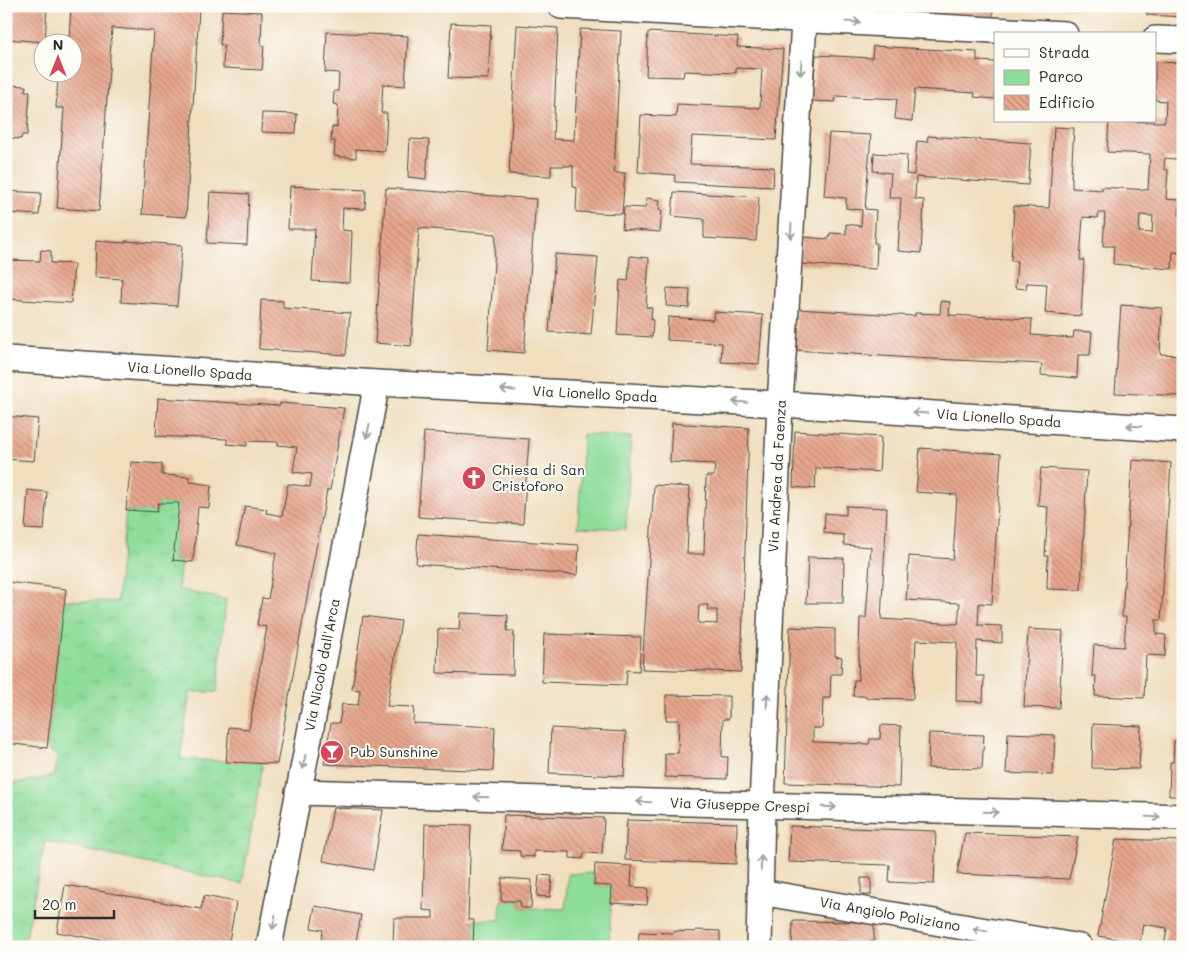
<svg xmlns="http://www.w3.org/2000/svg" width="1189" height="953" viewBox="0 0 1189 953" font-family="Mali,sans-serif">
	<defs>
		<pattern id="grass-tufts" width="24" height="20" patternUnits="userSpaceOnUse" patternTransform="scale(1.25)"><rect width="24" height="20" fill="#8fdd9b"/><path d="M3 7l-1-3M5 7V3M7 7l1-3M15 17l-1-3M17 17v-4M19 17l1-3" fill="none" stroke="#7cbe86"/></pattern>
		<pattern id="building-back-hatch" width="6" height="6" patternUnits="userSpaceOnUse" patternTransform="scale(1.25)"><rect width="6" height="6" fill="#e7a78e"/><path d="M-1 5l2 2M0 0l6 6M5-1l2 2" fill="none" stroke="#bb8874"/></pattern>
	</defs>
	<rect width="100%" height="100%" fill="#fdfcf7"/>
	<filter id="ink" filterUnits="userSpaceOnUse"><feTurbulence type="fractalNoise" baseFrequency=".02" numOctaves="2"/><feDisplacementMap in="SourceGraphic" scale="10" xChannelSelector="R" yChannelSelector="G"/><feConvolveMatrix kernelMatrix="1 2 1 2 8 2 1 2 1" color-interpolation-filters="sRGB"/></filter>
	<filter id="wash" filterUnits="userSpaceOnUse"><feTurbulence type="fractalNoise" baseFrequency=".0096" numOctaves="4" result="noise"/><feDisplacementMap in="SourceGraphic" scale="20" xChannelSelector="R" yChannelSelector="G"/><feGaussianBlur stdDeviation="1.12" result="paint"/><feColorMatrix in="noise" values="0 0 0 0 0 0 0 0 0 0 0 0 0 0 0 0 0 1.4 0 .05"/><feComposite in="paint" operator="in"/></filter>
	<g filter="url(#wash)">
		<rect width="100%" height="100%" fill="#f0debf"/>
		<path fill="url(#grass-tufts)" stroke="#5d8463" d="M158,503h21l-6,57 8,1 -3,28 48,11 -9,92h-27l-10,67 83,4 -21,121 -197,-43 -21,106h-18v-162l49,-9 2,-20 -10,-8 17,-148 53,2 9,-92 31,2z"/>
		<path fill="#8fdd9b" stroke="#5d8463" d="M583,434l48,3 -5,92 -48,-2z
			M594,873v12l18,1 -3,61h-136l1,-27h26l1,-19h19l1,7 44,1 3,-35z"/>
		<g id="blocks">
			<path fill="url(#building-back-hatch)" fill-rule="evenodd" d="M6,6h41l-2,36 -39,-3z
				M71,6h81l47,3 -13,208 -44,-3 12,-183 -42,-3 -13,183 -42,-3 7,-100h-8l2,-30 8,1 1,-7h5v-30h-3z
				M855,6h138v11l-138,-7z
				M1063,6h43v4l-43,-2z
				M1147,6h36v11l-36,-2z
				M222,10l40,2 -1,34h3l-2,24 -39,-2 1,-23h-4z
				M451,23l40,2 -3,54 -40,-1z
				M517,25l41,3 -5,111 21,1 6,-111 41,2 -7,142h11l-3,41 -46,-2 1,-24 -4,-1v-21h-22v10l-42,-2z
				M327,32l81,4 -3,50 -22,-2 -2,29h6l-2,38 -29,-2v9l-22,-2 1,-15h-4l1,-14h5l1,-22 -5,-1 1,-13h4l1,-18 -14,-1z
				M648,32l90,5 -1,10 46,2 -7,91 -84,-4 -2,28 84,3 -1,20 -98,-5v-7l-37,-3 3,-57 35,2 1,-13 83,4 2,-39 -26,-1v5l-52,-2 -1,6 -37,-1z
				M873,46l104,6v9l18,1v37l-21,-2 1,-4 -60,-4 -3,32 -17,-2 2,-20 -61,-3 -1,6 -23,-1 4,-46 56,3z
				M1155,62l28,1v97l-18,-2 -1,11 4,1 -2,29 14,1 -1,16 4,1v36l-10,-1 -1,17 -59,-5 1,-18h-11l2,-33h-7v5l-15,-1 -3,43h4l-3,56 -36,-3 2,-29 -20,-1 -1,6 -11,-1 2,-27h-6l3,-55 35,2 5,-81 20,1 -3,49h1v11l30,2v-3l46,3 2,-36 -43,-2 2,-31 56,1 1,-21 -11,-1zM1140,215l13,1 -1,17 -13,-1z
				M6,85l20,1 -1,5h5l-3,44h-5l-1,4 -15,-1z
				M262,113l35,1 -1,19 -35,-1z
				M829,133l42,2 -6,74 11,1 -2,33h3l-1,26 -76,-5 2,-27 27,2 1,-6 16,1v-10l15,2 1,-16 -16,-2v-10l-22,-2z
				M928,136l103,7 -3,42 -112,-8 -1,22 9,1 -3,53 -23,-2 3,-53h-12l2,-25 -18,-2 1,-18 33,2 -1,19 8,1 3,-34 10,1z
				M410,139l19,1 -3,39 -18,-2z
				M290,186l76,4 -1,19 -22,-1 -1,22 10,1 -2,52 -38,-2 3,-52h-27z
				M386,188l150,11 -12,154 -36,-3 8,-116 -77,-6 -8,118 -36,-3z
				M6,191l35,2 -2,22 -33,-2z
				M210,192l39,2 -2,51 -40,-2z
				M674,192l85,5 -3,44 -52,-3v-19l-32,-3z
				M646,198l14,2 -1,9 3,1 -2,22 -38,-3 2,-22 21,1z
				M96,241l29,2v-2l57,4 -5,61 -56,-4 1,-23 -27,-2z
				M41,250l10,1v12l23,1 -3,39 -65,-4v-39l34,1z
				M555,254l43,3 -7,78 -42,-3z
				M630,256l19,2 -3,49 6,1 -1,12h2l-1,17 -35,-2 3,-55 8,1z
				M667,288l23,1 -1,19 -23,-2z
				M261,300l22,1v7l67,5 -4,42 -87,-6z
				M941,301l9,1 -1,13 83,4 -1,16 42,3 1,-7 18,1 -2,23h-12l-1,23 -36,-3 1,-11 -130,-6 -118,-8 3,-41 118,7v-3l25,1z
				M1121,305l41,3 -2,46 23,1v41l-68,-3z
				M714,312l49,3 -4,49 -38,-2 1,-19 -55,-3 1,-23 45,3z
				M158,398l122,8v-3l64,5 -14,82h-3l-18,96 -32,178 -51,-2 3,-35 20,2 18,-102 -10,-2 5,-27 6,1 8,-46 -39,-8 8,-39 22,3 -1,4 16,3 6,-32 22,3 2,-13 -19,-2 4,-25 -19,-2v-3l-31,-1v5l-20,-2v-5l-71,-3z
				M6,416l32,3 -4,42 -28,-2z
				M672,423l77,5 -8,244 -99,-3 12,-184 36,2 -3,67h17l2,-78h8l1,-12 -45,-2zM699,605h9l-1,5h10v14l-19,-1z
				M795,431l86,6 -2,35 -63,-4 -1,21 -22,-2z
				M424,432l105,7 -6,85 -105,-7z
				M920,448l81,6 -9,150 -13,-1 -1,22 24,1v17l-25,-2 -1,35h8l-1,26 -27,-1 1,-59 -41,-2 -3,59 -47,-1v-2h-13l1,-16h4l2,-62h6l5,-71 -27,-2v-10l-20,-2 1,-20 21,2v-9l41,2 -6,111 77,5 2,-21 -54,-3 3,-44 44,3 4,-64 -41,-3z
				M1132,460l39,3 -10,157h-5v14l10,1 -1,21 -19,-1 -2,43 -49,-2 1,-20h-4l2,-31 30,2 2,-30h-4z
				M131,462l31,2v11l28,2v5l21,3 -2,23 -11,-1 -5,55 -20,-2 6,-57h-21l-1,9 -31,-2z
				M1041,468l46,3 -6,119 -34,-1 1,-33h-3l3,-49 -10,-1z
				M28,490l19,2 -3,38 -19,-1z
				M418,534l161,11 -2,30 -161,-11z
				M808,557l36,1 -1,45h-37z
				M7,582l59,7 -19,159 -41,-5z
				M460,613l48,2 -1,16h7l-1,44 -76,-2 1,-44 21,1z
				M363,616l38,5 -14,85 27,1 -1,16 82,4 -2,44 -169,-7 7,-41h8l3,-19 16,1 2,-15 -8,-1z
				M790,627l45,2v27l7,1 -1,17h-10l-1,24h-7l-1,30h-9v14l56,2 1,-5h10l1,-14 20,1 -2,61 -114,-4z
				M1028,629l35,2 -4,77 -35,-1z
				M544,634l97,3 -2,34 -12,-1 -1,15 -84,-3z
				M666,695l63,1v23h-6l-1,38h6l-1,22 -62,-2v-24h13l1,-33h-13z
				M1093,724l48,2 -2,43 -47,-1z
				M551,728l75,4 -2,44 -75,-3z
				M929,733l55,2 -2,34 -54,-1z
				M1008,733l47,2 -2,40 -47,-2z
				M1174,741h9v55h-14l1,-34h3z
				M333,808l50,2 -10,60 -50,-9z
				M504,815l100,3 -2,36 -18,-1 -1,6 -13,-1v-6l-36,-1v6l-14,-1v-5l-18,-1z
				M627,820l110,3 -1,41 -111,-4z
				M425,824l46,1 -3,95h6l-1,27h-80l1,-29h39v-7l-10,-1z
				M790,826l146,5 -2,53 -45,-2 1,-17 -102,-3z
				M965,833l113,4 -9,42 -112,-5z
				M1116,839l67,2v106h-19l3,-19 -24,-4 -3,19 -42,-7z
				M595,864l37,2 -1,21 17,1 -1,17 -36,-2 1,-17 -18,-1z
				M539,875l13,1 -2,21 -13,-1z
				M502,878l30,2 -1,28h-10l-1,-7h-19z
				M861,878h10v17h-10z
				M65,885l136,24 3,-13 32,6 -8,45h-88l-83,-15z
				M315,906l46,9 -6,32h-8l-26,-5 2,-12 -12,-2z
				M793,921l69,1 12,2v18l-38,-1v6h-44z
				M695,930l25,1v16h-82l1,-15 35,1 1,-2 20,1z"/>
		</g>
	</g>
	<g filter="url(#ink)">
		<use href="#blocks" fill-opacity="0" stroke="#494641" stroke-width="1"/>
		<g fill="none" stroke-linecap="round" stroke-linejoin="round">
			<g stroke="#494641" stroke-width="28">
				<path id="street" d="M561,6l504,28
					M1155,39l28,1
					M6,359l371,24 420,22 386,25
					M298,792l885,25
					M760,892l320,55
					M269,947l108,-564
					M759,947l3,-142 18,-401 25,-398"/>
			</g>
			<use href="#street" stroke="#fff" stroke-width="25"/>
		</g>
		<defs><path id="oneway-shaft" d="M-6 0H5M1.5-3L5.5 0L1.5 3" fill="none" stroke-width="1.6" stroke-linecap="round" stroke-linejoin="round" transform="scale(1.25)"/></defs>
		<g stroke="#a0a0a0">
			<use href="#oneway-shaft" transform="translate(853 22) rotate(3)"/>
			<use href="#oneway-shaft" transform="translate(801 68) rotate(93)"/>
			<use href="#oneway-shaft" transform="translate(791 231) rotate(93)"/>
			<use href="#oneway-shaft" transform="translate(508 390) rotate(-177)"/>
			<use href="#oneway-shaft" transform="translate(740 402) rotate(-177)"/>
			<use href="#oneway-shaft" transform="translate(920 413) rotate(-176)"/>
			<use href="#oneway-shaft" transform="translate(1134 426) rotate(-176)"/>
			<use href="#oneway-shaft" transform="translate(368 431) rotate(101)"/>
			<use href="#oneway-shaft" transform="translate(767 701) rotate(-87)"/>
			<use href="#oneway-shaft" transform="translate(304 762) rotate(101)"/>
			<use href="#oneway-shaft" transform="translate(481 797) rotate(-178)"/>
			<use href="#oneway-shaft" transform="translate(644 802) rotate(-178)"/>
			<use href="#oneway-shaft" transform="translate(829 807) rotate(2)"/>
			<use href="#oneway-shaft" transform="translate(991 812) rotate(2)"/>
			<use href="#oneway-shaft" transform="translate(1153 817) rotate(2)"/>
			<use href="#oneway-shaft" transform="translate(761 863) rotate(-89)"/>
			<use href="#oneway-shaft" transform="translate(274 922) rotate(101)"/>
			<use href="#oneway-shaft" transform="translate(980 930) rotate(-170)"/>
		</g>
	</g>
	<defs>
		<g id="church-disc" transform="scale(1.25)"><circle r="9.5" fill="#d1495b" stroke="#fdfcf7"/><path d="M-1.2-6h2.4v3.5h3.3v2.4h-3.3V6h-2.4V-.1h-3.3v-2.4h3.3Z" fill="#fff"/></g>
		<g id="bar-disc" transform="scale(1.25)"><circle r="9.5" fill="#d1495b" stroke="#fdfcf7"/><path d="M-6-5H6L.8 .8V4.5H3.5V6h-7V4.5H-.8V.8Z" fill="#fff"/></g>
	</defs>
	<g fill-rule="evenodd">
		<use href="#church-disc" x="474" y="478"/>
		<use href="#bar-disc" x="332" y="752"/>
	</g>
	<g text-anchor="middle" stroke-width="4" stroke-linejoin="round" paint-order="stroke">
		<g font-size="14" fill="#2b2b2b" stroke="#fdfcf7">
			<text transform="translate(190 371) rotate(4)" y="5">Via Lionello Spada</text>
			<text transform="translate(595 394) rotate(3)" y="5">Via Lionello Spada</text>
			<text transform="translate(999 418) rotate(4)" y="5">Via Lionello Spada</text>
			<text transform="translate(777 476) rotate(-87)" y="5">Via Andrea da Faenza</text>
			<text transform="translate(322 665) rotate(-79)" y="5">Via Nicolò dall'Arca</text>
			<text transform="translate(740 805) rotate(2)" y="5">Via Giuseppe Crespi</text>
			<text transform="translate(890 914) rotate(10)" y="5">Via Angiolo Poliziano</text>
		</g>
		<g font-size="14" fill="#2b2b2b" stroke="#fdfcf7" text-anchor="start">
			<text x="492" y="475">Chiesa di San<tspan x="492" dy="16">Cristoforo</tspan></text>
			<text x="350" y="757">Pub Sunshine</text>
		</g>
	</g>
	<rect width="1189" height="953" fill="none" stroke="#fdfcf7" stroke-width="25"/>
	<rect x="994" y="32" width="162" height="90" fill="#fdfcf7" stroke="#a9a8a5"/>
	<rect x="1004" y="49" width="25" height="8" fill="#ffffff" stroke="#a9a8a5"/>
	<text x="1039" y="58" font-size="15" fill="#2b2b2b">Strada</text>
	<rect x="1004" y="70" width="25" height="15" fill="#8fdd9b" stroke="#a9a8a5"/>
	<text x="1039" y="82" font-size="15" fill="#2b2b2b">Parco</text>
	<rect x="1004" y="95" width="25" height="15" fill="url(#building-back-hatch)" stroke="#a9a8a5"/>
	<text x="1039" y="108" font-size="15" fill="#2b2b2b">Edificio</text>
	<g transform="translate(58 58)"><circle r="24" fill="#fdfcf7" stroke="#a9a8a5"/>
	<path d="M0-4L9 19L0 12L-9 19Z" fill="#d1495b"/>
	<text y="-8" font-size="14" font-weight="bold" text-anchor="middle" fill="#2b2b2b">N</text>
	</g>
	<path d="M35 910v8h79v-8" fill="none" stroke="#2b2b2b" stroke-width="2.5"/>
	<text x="42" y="910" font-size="15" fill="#2b2b2b" stroke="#fdfcf7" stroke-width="4" paint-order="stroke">20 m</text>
</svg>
